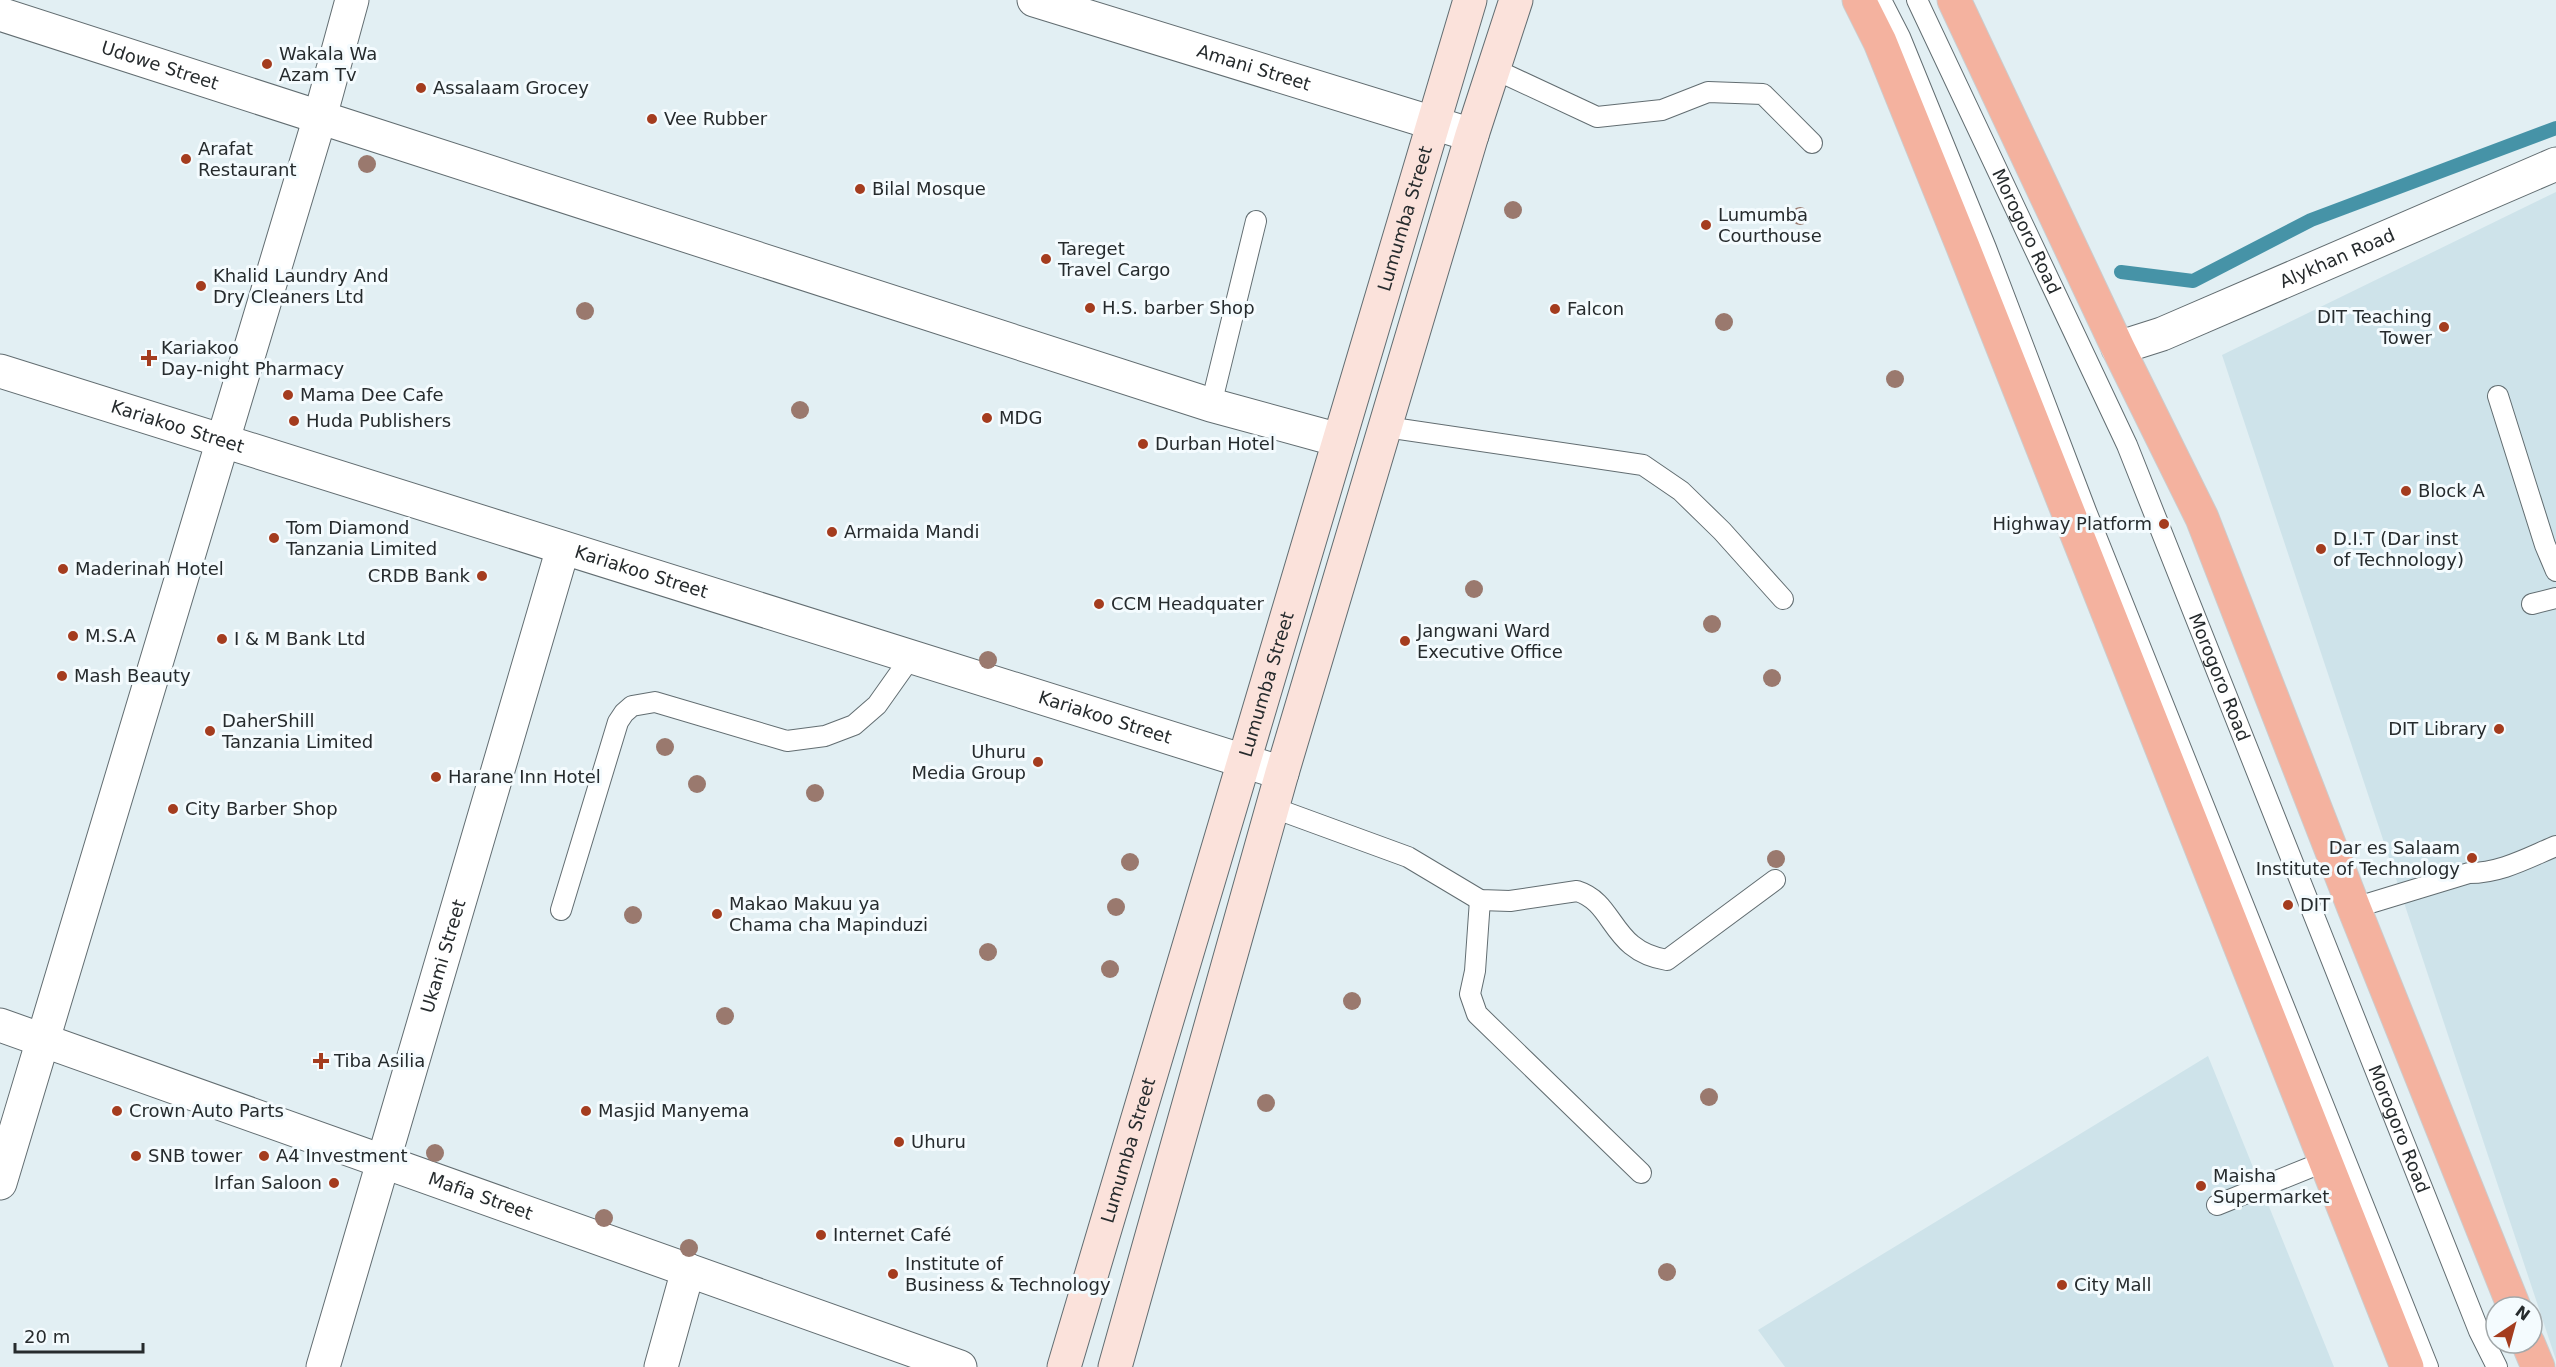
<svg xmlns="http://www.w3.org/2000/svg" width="2556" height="1367" viewBox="0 0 2556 1367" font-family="'DejaVu Sans',sans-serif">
	<rect width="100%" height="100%" fill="#e2eff3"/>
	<path fill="#cee3ea" d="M2556,192v1168l-334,-1005z
		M2208,1056l126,311h-549l-27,-37z"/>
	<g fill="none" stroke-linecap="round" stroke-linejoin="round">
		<path stroke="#4693a7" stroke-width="14" d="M2121,272l72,9 118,-61 245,-92"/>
		<g stroke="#626d71" stroke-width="22">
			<g id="service">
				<path d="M1881,0l19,37 86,211 100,263 342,856"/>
				<path id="s1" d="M1917,0l210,445 352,886 18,36"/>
				<path d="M1494,69l103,48 65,-7 46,-18 55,2 49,49"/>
				<path d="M2498,396l47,149 11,26"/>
				<path d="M1211,405l45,-184"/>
				<path d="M1386,427l257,38 38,26 41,40 61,68"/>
				<path d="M2532,604l24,-6"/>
				<path d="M1274,808l134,49 72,43 30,1 67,-10c39,12 33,60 90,69l108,-80"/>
				<path d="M1480,900l-5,71 -5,23 7,20 164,159"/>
				<path d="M2354,908l115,-35c32,0 58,-15 87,-27"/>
				<path d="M561,910l57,-188 6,-9 8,-7 23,-4 132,39 38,-5 29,-11 23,-20 34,-48"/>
				<path d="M2217,1205l109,-44"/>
			</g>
		</g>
		<g stroke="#626d71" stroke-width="35">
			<g id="minor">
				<path id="s2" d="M1034,0l438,135"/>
				<path id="s3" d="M0,14l1211,391 128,35"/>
				<path id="s4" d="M0,371l1282,402"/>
				<path id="s5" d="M0,1025l960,342"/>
				<path d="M0,1183l320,-1066 32,-117"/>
				<path id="s6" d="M323,1367l240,-819"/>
				<path d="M661,1367l27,-97"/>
			</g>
		</g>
		<g stroke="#626d71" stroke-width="35">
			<g id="tertiary">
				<path id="s7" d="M2118,348l44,-14 394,-170"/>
			</g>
		</g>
		<g stroke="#626d71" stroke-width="35">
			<g id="secondary">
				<path id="s8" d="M1064,1367l406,-1367"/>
				<path d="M1115,1367l167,-594 190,-638 44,-135"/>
			</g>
		</g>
		<g stroke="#cbcccd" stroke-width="35">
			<path id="trunk" d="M1859,0l21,42 83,205 444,1120
				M1954,0l164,348 84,170 152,390 160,399
				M2528,1343l10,24"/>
		</g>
		<use href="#service" stroke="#fff" stroke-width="20"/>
		<use href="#minor" stroke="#fff" stroke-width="33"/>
		<use href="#tertiary" stroke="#fff" stroke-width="33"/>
		<use href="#secondary" stroke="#fbe2db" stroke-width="33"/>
		<use href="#trunk" stroke="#f4b29f" stroke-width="33"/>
	</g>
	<g fill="#9a796e">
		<circle cx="367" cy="164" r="9"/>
		<circle cx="1513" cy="210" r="9"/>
		<circle cx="1800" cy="216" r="9"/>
		<circle cx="585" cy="311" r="9"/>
		<circle cx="1724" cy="322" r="9"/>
		<circle cx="1895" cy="379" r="9"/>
		<circle cx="800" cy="410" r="9"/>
		<circle cx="1474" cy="589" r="9"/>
		<circle cx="1712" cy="624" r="9"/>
		<circle cx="988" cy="660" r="9"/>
		<circle cx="1772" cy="678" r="9"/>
		<circle cx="665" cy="747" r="9"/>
		<circle cx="697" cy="784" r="9"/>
		<circle cx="815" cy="793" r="9"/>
		<circle cx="1776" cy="859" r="9"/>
		<circle cx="1130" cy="862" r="9"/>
		<circle cx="1116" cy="907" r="9"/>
		<circle cx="633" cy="915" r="9"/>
		<circle cx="988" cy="952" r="9"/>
		<circle cx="1110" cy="969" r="9"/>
		<circle cx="1352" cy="1001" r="9"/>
		<circle cx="725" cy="1016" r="9"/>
		<circle cx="1709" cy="1097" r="9"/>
		<circle cx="1266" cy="1103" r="9"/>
		<circle cx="435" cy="1153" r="9"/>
		<circle cx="604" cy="1218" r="9"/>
		<circle cx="689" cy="1248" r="9"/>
		<circle cx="1667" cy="1272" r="9"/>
	</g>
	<g fill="#a43c1e" stroke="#f4fbfe" stroke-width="2">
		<circle cx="267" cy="64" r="6"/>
		<circle cx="421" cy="88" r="6"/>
		<circle cx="652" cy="119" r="6"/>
		<circle cx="186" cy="159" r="6"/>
		<circle cx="860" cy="189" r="6"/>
		<circle cx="1706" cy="225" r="6"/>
		<circle cx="1046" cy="259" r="6"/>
		<circle cx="201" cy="286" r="6"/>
		<circle cx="1090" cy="308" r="6"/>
		<circle cx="1555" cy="309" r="6"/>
		<circle cx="2444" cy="327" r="6"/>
		<path d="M146 349h6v6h6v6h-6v6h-6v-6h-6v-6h6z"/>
		<circle cx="288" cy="395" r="6"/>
		<circle cx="987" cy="418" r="6"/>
		<circle cx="294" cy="421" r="6"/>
		<circle cx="1143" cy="444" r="6"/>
		<circle cx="2406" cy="491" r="6"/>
		<circle cx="2164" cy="524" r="6"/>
		<circle cx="832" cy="532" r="6"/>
		<circle cx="274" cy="538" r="6"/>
		<circle cx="2321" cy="549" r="6"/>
		<circle cx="63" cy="569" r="6"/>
		<circle cx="482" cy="576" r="6"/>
		<circle cx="1099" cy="604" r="6"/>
		<circle cx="73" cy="636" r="6"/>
		<circle cx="222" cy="639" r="6"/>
		<circle cx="1405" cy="641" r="6"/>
		<circle cx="62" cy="676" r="6"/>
		<circle cx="2499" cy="729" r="6"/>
		<circle cx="210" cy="731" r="6"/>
		<circle cx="1038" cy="762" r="6"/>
		<circle cx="436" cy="777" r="6"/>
		<circle cx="173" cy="809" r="6"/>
		<circle cx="2472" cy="858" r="6"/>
		<circle cx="2288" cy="905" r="6"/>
		<circle cx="717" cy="914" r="6"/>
		<path d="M318 1052h6v6h6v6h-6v6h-6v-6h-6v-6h6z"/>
		<circle cx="117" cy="1111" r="6"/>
		<circle cx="586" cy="1111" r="6"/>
		<circle cx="899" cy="1142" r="6"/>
		<circle cx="136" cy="1156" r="6"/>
		<circle cx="264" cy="1156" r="6"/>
		<circle cx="334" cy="1183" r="6"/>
		<circle cx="2201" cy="1186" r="6"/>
		<circle cx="821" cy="1235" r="6"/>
		<circle cx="893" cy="1274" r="6"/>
		<circle cx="2062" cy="1285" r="6"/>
	</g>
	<g text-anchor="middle" stroke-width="6" stroke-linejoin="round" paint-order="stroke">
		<g font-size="18" fill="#262b2d" stroke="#f4fbfe" text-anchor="start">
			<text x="279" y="60">Wakala Wa<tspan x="279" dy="21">Azam Tv</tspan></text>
			<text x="433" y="94">Assalaam Grocey</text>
			<text x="664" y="125">Vee Rubber</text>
			<text x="198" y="155">Arafat<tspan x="198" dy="21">Restaurant</tspan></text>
			<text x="872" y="195">Bilal Mosque</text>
			<text x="1718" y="221">Lumumba<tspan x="1718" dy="21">Courthouse</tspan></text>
			<text x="1058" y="255">Tareget<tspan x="1058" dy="21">Travel Cargo</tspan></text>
			<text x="213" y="282">Khalid Laundry And<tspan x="213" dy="21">Dry Cleaners Ltd</tspan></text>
			<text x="1102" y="314">H.S. barber Shop</text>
			<text x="1567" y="315">Falcon</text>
			<text x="2432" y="323" text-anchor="end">DIT Teaching<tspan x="2432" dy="21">Tower</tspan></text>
			<text x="161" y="354">Kariakoo<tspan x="161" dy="21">Day-night Pharmacy</tspan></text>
			<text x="300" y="401">Mama Dee Cafe</text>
			<text x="999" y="424">MDG</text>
			<text x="306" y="427">Huda Publishers</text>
			<text x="1155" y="450">Durban Hotel</text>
			<text x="2418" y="497">Block A</text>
			<text x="2152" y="530" text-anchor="end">Highway Platform</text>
			<text x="286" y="534">Tom Diamond<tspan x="286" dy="21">Tanzania Limited</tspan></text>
			<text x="844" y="538">Armaida Mandi</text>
			<text x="2333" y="545">D.I.T (Dar inst<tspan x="2333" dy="21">of Technology)</tspan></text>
			<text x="75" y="575">Maderinah Hotel</text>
			<text x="470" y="582" text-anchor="end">CRDB Bank</text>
			<text x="1111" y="610">CCM Headquater</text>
			<text x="1417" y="637">Jangwani Ward<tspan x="1417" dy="21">Executive Office</tspan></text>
			<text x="85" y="642">M.S.A</text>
			<text x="234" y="645">I &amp; M Bank Ltd</text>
			<text x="74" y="682">Mash Beauty</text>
			<text x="222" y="727">DaherShill<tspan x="222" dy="21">Tanzania Limited</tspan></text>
			<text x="2487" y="735" text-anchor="end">DIT Library</text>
			<text x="1026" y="758" text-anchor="end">Uhuru<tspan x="1026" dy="21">Media Group</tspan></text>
			<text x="448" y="783">Harane Inn Hotel</text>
			<text x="185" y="815">City Barber Shop</text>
			<text x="2460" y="854" text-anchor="end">Dar es Salaam<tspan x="2460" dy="21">Institute of Technology</tspan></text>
			<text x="729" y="910">Makao Makuu ya<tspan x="729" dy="21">Chama cha Mapinduzi</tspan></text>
			<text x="2300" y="911">DIT</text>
			<text x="334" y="1067">Tiba Asilia</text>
			<text x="129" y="1117">Crown Auto Parts</text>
			<text x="598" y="1117">Masjid Manyema</text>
			<text x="911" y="1148">Uhuru</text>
			<text x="148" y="1162">SNB tower</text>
			<text x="276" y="1162">A4 Investment</text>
			<text x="2213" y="1182">Maisha<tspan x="2213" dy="21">Supermarket</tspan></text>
			<text x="322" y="1189" text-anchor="end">Irfan Saloon</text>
			<text x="833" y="1241">Internet Café</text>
			<text x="905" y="1270">Institute of<tspan x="905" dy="21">Business &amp; Technology</tspan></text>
			<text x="2074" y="1291">City Mall</text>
		</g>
		<g font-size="18" fill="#262b2d" stroke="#f4fbfe">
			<text dy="6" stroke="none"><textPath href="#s3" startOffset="168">Udowe Street</textPath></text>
			<text dy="6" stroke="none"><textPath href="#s2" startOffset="230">Amani Street</textPath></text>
			<text dy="6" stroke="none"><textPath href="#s8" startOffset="1198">Lumumba Street</textPath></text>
			<text dy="6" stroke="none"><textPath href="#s1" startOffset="256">Morogoro Road</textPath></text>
			<text dy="6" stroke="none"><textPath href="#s7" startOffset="237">Alykhan Road</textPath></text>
			<text dy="6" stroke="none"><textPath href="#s4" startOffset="186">Kariakoo Street</textPath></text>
			<text dy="6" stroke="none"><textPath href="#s4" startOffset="672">Kariakoo Street</textPath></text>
			<text dy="6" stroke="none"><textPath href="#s1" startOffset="742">Morogoro Road</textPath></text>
			<text dy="6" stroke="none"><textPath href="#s8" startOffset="712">Lumumba Street</textPath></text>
			<text dy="6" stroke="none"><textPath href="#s4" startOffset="1158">Kariakoo Street</textPath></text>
			<text dy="6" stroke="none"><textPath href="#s6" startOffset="428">Ukami Street</textPath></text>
			<text dy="6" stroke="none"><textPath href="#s1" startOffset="1228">Morogoro Road</textPath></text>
			<text dy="6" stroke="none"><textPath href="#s8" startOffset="226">Lumumba Street</textPath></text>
			<text dy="6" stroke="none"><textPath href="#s5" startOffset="510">Mafia Street</textPath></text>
		</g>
	</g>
	<g transform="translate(2514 1325) rotate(36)"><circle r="28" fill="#f4fbfe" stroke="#a2a8aa" stroke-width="1.5"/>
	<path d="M0-4.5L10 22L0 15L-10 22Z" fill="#a43c1e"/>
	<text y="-9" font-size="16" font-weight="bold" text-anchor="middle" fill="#262b2d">N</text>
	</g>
	<path d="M15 1343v9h128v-9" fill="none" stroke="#262b2d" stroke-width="3"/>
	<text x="24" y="1343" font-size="18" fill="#262b2d" stroke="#f4fbfe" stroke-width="4.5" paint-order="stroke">20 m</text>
</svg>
